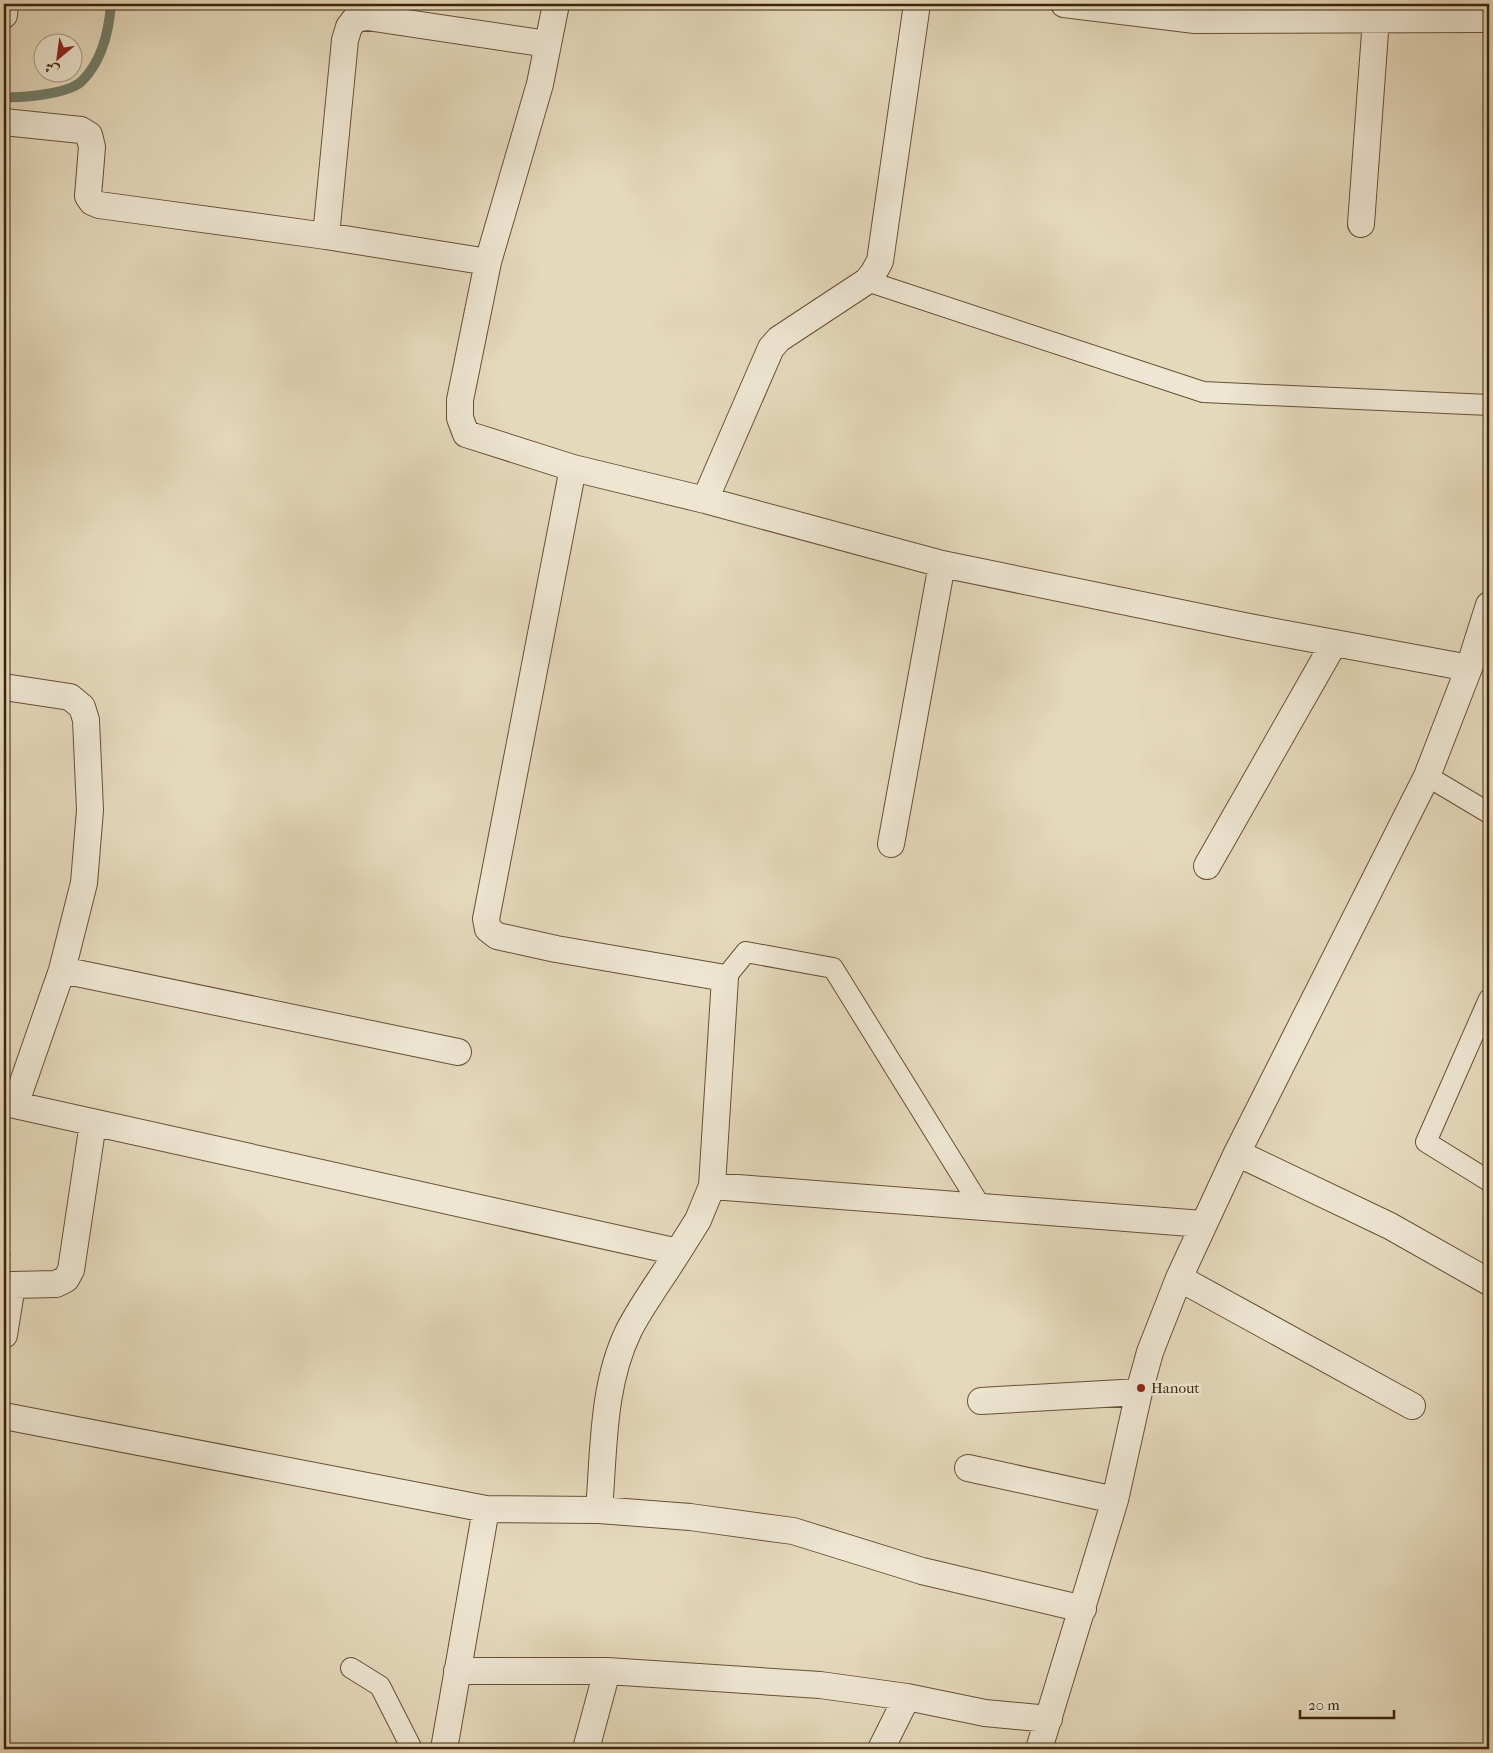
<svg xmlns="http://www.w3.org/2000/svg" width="1493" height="1753" viewBox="0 0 1493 1753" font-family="'IM FELL French Canon',Amiri,serif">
	<rect width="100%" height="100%" fill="#e5d9bc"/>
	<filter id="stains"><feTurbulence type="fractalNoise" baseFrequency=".004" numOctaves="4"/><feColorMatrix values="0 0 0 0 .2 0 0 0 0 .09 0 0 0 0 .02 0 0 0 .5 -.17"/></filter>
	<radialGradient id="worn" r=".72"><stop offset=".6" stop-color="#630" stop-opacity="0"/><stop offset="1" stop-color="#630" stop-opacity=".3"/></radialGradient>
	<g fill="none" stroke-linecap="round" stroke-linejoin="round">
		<path stroke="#727e6b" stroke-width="10" d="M4,97c18,1 65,-3 78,-16 20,-20 27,-50 29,-77"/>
		<g stroke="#675134" stroke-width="22">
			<path id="pedestrian" d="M867,281l336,111 286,13
				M1427,776l62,37
				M725,978l21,-26 87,16 148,239
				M1489,999l-63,143 63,39
				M351,1668l29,18 32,63"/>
		</g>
		<g stroke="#675134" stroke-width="28">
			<path id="minor" d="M556,4l-16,80 -52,178 -28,138v18l6,16 107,34 132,32 237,64 307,63 220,41
				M1064,4l131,16 294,-1
				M4,15l1,-11
				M4,122l77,8 8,5 3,12 -4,49 4,6 7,3 227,31 162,26
				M1361,224l15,-205
				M326,236l19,-196 4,-13 6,-8 12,-2 181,27
				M705,500l66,-152 8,-9 88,-58 7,-9 6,-11 37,-257
				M4,687l66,10 12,10 4,13 4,90 -6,73 -22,87 -47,135 663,147 20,-32 14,-34 13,-208 -169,-29 -59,-13 -9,-7 -2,-10 87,-451
				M891,844l51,-280
				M1207,866l127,-223
				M62,970l396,82
				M1237,1153l153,73 99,56
				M712,1186l491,38
				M1179,1278l233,128
				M4,1335l8,-50 44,-1 10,-5 5,-9 22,-147
				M981,1401l158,-9
				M4,1416l482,93 113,1 91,7 103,14 129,40 161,38
				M968,1468l147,32
				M599,1510c5,-60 3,-125 30,-180 14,-27 33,-52 49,-78
				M457,1671h150l213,14 87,12 78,16 64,6
				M444,1749l42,-240
				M586,1749l21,-78
				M881,1749l26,-52
				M1039,1749l76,-249 24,-108 11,-40 29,-74 58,-125 190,-377 42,-108 20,-63"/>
		</g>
		<path stroke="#3d2406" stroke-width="3" stroke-dasharray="4 2.5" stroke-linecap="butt" d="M4,1149l4,-17
			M4,1209l5,47"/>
		<use href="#pedestrian" stroke="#eee6d3" stroke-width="20"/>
		<use href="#minor" stroke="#eee6d3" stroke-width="26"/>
	</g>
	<circle fill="#8f2418" stroke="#eee6d3" stroke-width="2" cx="1141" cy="1388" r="5"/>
	<g text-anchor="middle" stroke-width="5" stroke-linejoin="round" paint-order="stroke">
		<g font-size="15" fill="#3d2406" stroke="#eee6d3" text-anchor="start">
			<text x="1151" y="1393">Hanout</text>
		</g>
	</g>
	<rect width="1493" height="1753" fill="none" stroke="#e5d9bc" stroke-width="20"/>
	<rect x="5" y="5" width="1483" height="1743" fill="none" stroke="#3d2406" stroke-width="2.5"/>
	<rect x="10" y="10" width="1473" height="1733" fill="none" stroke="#3d2406"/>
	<g transform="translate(58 58) rotate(209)"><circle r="24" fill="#eee6d3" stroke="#a79881"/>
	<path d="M0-4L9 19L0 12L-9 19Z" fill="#8f2418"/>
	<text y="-8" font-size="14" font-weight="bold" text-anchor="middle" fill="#3d2406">ش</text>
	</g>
	<path d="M1300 1710v8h94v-8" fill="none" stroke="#3d2406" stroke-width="2.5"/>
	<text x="1308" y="1710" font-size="15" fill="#3d2406" stroke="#eee6d3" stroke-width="4" paint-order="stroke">20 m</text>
	<rect width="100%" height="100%" filter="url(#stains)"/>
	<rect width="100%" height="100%" fill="url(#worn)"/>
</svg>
